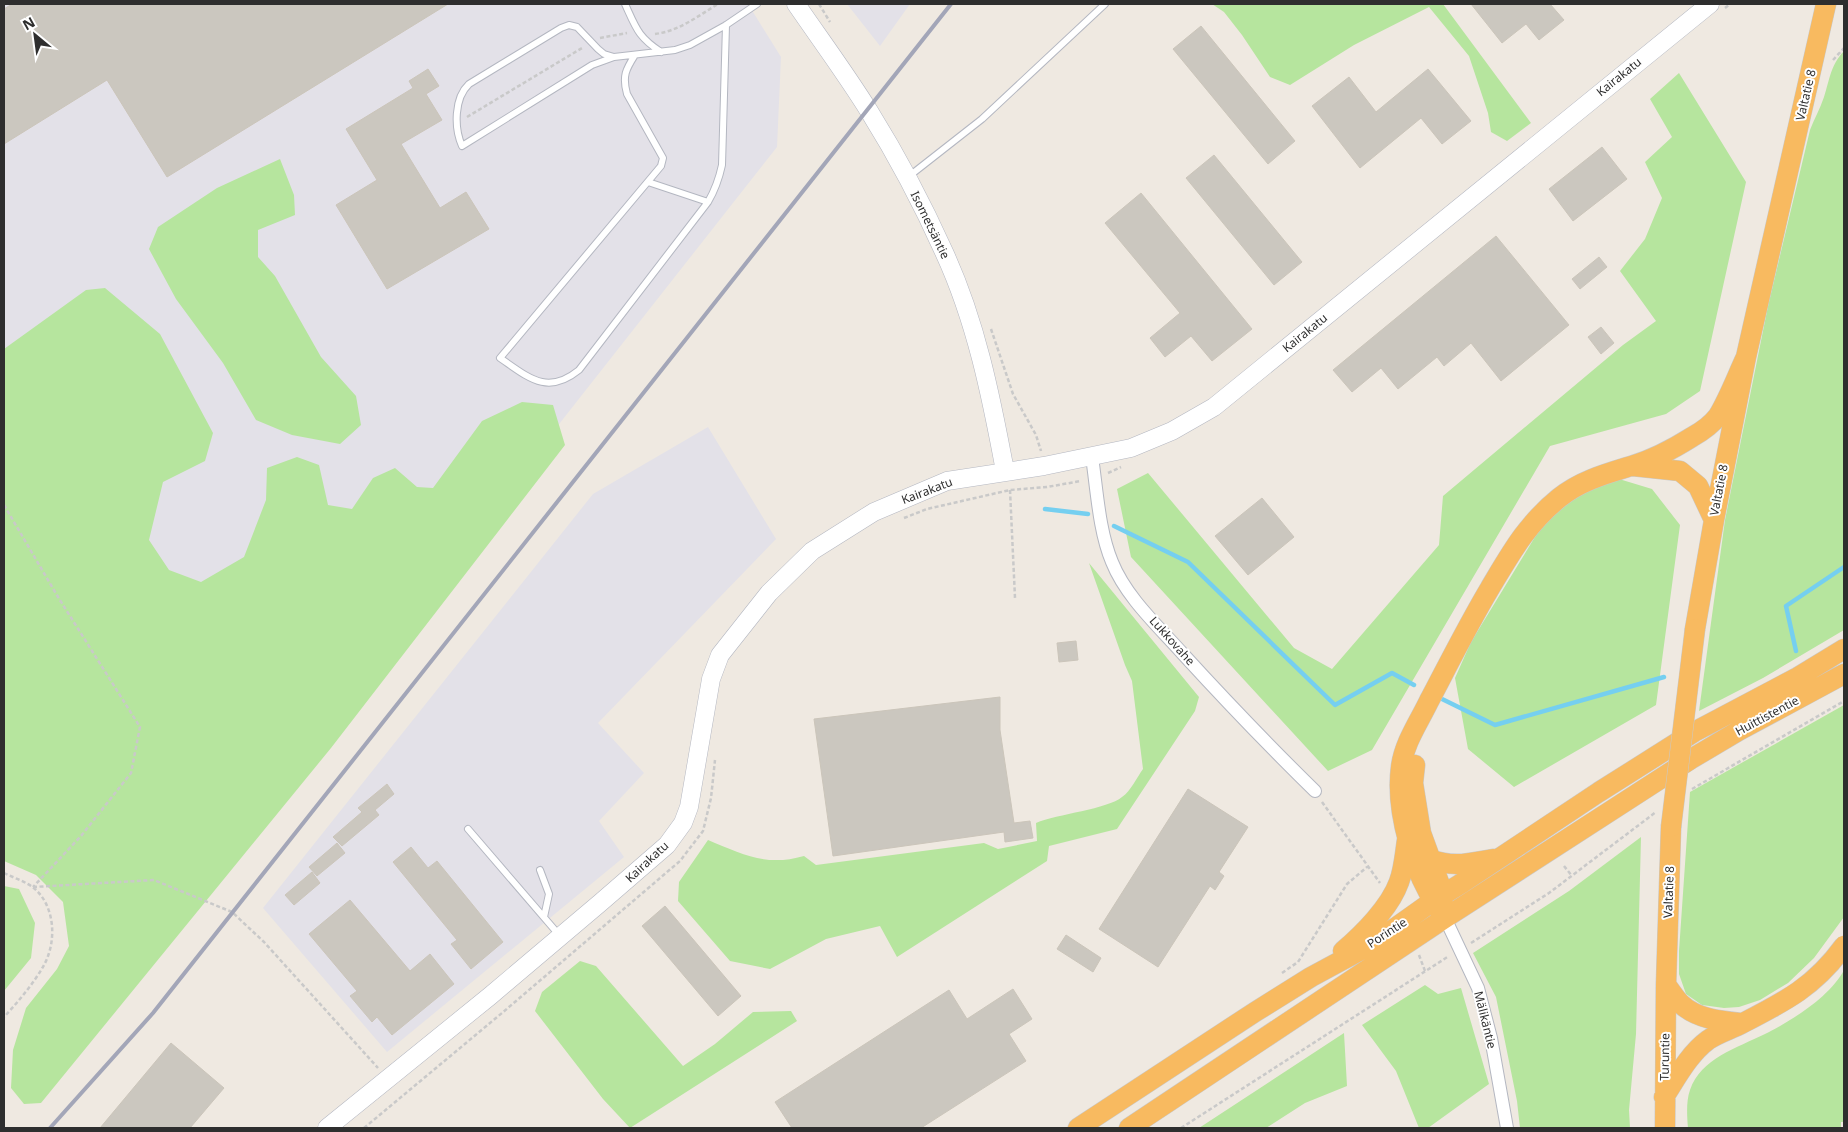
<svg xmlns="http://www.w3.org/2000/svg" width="1848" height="1132" viewBox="0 0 1848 1132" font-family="'Noto Sans',sans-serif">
	<rect width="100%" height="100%" fill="#efe9e1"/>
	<path fill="#e3e1e8" d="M4,4h744l33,53 -4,90 -306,389 -251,311 -216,-357z
		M847,4h63l-30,42z
		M708,427l68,112 -178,184 46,50 -45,48 25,36 -237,195 -124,-144 330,-414z"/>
	<path fill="#b6e59e" d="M1212,4h231l88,119 -24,18 -16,-9 -3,-19 -19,-57 -40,-49 -75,38 -64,40 -20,-8 -28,-42 -18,-23z
		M1844,51v579l-81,48 -64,33 26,-191 43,-214 42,-176c4,-11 10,-21 14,-33 6,-18 6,-31 20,-46z
		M1679,73l67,109 -46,209 -34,23 -116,32 -178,304 -44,21 -197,-214 -14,-68 31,-16 146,175 38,21 107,-124 4,-49 180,-151 33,-24 -36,-50 25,-32 17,-41 -17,-36 27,-25 -22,-38z
		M280,159l14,36 1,20 -37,15v27l17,19 46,81 35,39 5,29 -21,19 -48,-9 -36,-15 -33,-57 -47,-64 -27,-50 9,-22 59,-39z
		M105,288l55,46 53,99 -8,28 -42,21 -14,58 20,30 32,12 43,-25 22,-57 1,-32 30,-11 22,8 9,40 24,4 21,-31 22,-10 22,19 16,1 49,-67 40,-19 31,3 12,40 -234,303 -290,355 -17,1 -13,-16 2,-38 13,-42 31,-39 12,-23 -6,-44 -27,-27 -32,-14v-512l82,-59z
		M1619,479l33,10 28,36 -24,180 -142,82 -46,-38 -13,-71 16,-36 70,-115 26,-23 25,-16z
		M1089,563l110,134 -4,14 -78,118 -68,17 -2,15 -150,96 -17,-31 -54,13 -56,30 -40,-8 -52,-60 1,-19 29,-42c34,14 58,27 96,16l12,9 168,-22 14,6 39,-8 -1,-18c21,-9 72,-14 86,-26 9,-6 15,-20 21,-28l-11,-88 -7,-16z
		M1844,705v212l-30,41 -26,25 -28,17 -21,7 -15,1 -22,-3 -16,-11 -7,-20v-23l11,-159z
		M1641,837l-5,197 -7,76 1,18h-110l-3,-27 -21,-104 -23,-44 96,-62z
		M4,886l15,3 16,34 -4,35 -27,33z
		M580,961l16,5 87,100 32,-22 38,-32 38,-1 6,10 -167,107 -27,-29 -68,-88 7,-19z
		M1844,970v152h-3v6h-153c-1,-12 -2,-27 2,-38 11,-32 47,-42 75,-56 26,-13 65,-37 79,-64z
		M1425,985l13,9 23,-6 28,96 -61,44h-9l-23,-57 -34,-46z
		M1344,1033l3,53 -42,17 -39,25h-67z"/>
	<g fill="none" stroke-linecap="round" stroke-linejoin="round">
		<path stroke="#75cff0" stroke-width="4.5" d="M1045,509l43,5
			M1114,526l74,36 147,143 57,-32 22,12
			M1796,651l-10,-45 58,-39
			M1442,699l53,26 169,-48"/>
	</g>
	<path fill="#cbc7bf" stroke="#cbc5ba" d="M12,4h436l-281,173 -60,-97 -103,64v-135z
		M1471,4h79l14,16 -25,20 -13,-16 -24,19z
		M1201,26l94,115 -27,23 -95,-115z
		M428,69l11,17 -13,8 16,26 -41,24 39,64 26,-16 23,37 -102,60 -51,-84 41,-25 -31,-51 67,-41 -4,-7z
		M1428,69l43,52 -29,23 -21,-26 -61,50 -48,-62 37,-29 27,35z
		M1602,147l25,32 -54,42 -24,-32z
		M1214,155l88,107 -28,23 -88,-107z
		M1141,193l111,136 -40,32 -21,-25 -26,21 -15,-19 30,-25 -75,-90z
		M1496,236l73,89 -68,56 -30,-38 -27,23 -7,-9 -39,32 -17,-21 -29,24 -19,-22z
		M1599,257l8,10 -27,22 -8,-10z
		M1601,327l13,16 -13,11 -13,-17z
		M1262,498l32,39 -46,38 -33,-39z
		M1076,641l2,19 -19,2 -2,-19z
		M1000,697v33l14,93 16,-2 3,17 -28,4 -1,-10 -171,24 -19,-137z
		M387,784l7,10 -19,16 4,5 -37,31 -9,-9 29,-25 -4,-4z
		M1188,789l60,38 -29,45 5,4 -9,14 -5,-4 -52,81 -59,-38z
		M337,843l8,10 -28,23 -8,-9z
		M411,847l17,21 9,-7 66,81 -32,27 -20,-25 6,-4 -64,-78z
		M312,872l8,11 -26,22 -9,-10z
		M350,900l60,71 20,-17 24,30 -62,51 -15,-18 -5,5 -22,-26 7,-5 -48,-57z
		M665,906l76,90 -23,20 -76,-90z
		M1066,935l35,23 -8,14 -36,-23z
		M1013,989l19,30 -23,15 17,27 -105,67h-129l-17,-26 174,-112 18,29z
		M171,1043l53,45 -34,40h-90z"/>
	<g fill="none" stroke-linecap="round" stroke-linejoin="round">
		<g stroke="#b4b7c1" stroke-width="8">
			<path id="service" d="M625,4c11,24 13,33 36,48
				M635,55c-9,14 -13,21 -8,39l36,64 -2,8 -161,192c28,19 47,38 79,12l129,-168c7,-12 11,-23 14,-37l4,-140
				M614,57l-10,-3 -6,-5 -21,-22 -8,-2 -8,3 -92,56c-15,14 -15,44 -7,62l130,-81 22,-8 61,-7 15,-5 36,-20 31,-21
				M908,177l74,-58 123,-115
				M648,182l60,20
				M468,829l92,107
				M540,870l9,24 -5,23"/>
		</g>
		<g stroke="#b4b7c1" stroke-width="14">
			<path id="minor" d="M1092,457c5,34 7,74 20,105 14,35 46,64 71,92 43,47 86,92 132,137
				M1445,918l33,70 13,50 16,90"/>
		</g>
		<g stroke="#b4b7c1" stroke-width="19">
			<path id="secondary" d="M796,4c24,35 50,70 73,107 28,45 53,92 75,141 32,69 47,144 61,219
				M327,1128l163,-132 110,-93 67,-58 16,-22 6,-16 22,-128 9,-24 49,-62 43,-42 62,-39 73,-31 97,-15 87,-18 41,-17 42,-24 496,-403"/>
		</g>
		<g stroke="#c9c9c9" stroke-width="21">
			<path id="trunk" d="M1633,466l47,5 18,15 16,34
				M1695,629l19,-109 32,-163 80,-353
				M1415,765l-2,18 8,50 23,63
				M1430,859c24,9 39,4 63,0
				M1439,910c-25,-37 -44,-98 -38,-143 3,-24 18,-45 28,-66 20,-38 39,-76 61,-113 21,-35 36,-63 69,-90 21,-17 46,-24 72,-32 21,-6 42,-17 61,-29 9,-5 20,-13 26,-21 11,-18 19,-40 28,-59
				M1343,951c20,-17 47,-44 56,-69 5,-13 6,-29 8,-42
				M1666,985c5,6 9,13 15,19 16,15 39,17 60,19
				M1664,1097c13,-20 25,-43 44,-57 10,-7 24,-11 35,-17 43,-22 72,-37 101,-77
				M1078,1128l177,-116 56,-35 63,-34 59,-42 29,-18 137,-91 95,-60 104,-55 46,-28
				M1129,1128l316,-210 246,-159 49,-29 104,-56
				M1665,1128l1,-143 5,-158"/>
		</g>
		<path stroke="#c9c9c9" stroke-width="2.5" stroke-dasharray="4 2.5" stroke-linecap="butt" d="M819,4l11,18
			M1725,8l5,-4
			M655,34c24,-3 43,-18 63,-30
			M600,38l27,-5
			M1833,60l11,-12
			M467,117l115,-69
			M991,329l22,65 23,41 5,16
			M1108,473l13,-6
			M1010,490l5,108
			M4,505l54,92 82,130 -9,46 -50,63 -48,51
			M904,518l23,-9 83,-19 37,-3 34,-6
			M1692,789l152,-88
			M1322,802l58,81
			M1564,866l8,10
			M4,873c10,5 23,9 31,16 20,18 22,52 9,76 -10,18 -26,37 -40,52
			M33,887l121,-7 78,32 32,30 114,126
			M1471,943l78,-50 107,-81
			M1419,955l6,16
			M1282,973l16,-11 49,-78 20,-17
			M364,1128l138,-115 178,-152 23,-30 8,-33 4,-38
			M1181,1128l268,-172"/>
		<use href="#service" stroke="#fff" stroke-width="6"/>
		<use href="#minor" stroke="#fff" stroke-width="12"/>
		<use href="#secondary" stroke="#fff" stroke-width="18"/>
		<use href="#trunk" stroke="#f8ba60" stroke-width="20"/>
		<path stroke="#a3a6b8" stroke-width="4" d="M50,1128l103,-115 798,-1009"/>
		<g stroke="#c9c9c9" stroke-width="21" stroke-linecap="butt">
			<path id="trunk-bridge" d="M1671,827l24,-198"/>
		</g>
		<use href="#trunk-bridge" stroke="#f8ba60" stroke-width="20"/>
	</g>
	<g text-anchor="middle" stroke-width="4" stroke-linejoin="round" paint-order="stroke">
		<g font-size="12" fill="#2e2e2e" stroke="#fff">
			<text transform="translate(1619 77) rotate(-39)" y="4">Kairakatu</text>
			<text transform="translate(1806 95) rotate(-77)" y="4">Valtatie 8</text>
			<text transform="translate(930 225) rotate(64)" y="4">Isometsäntie</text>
			<text transform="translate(1305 333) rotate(-39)" y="4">Kairakatu</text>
			<text transform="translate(1719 490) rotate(-79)" y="4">Valtatie 8</text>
			<text transform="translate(927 491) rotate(-21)" y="4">Kairakatu</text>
			<text transform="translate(1172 641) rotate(48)" y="4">Lukkovahe</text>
			<text transform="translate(1767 716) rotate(-28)" y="4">Huittistentie</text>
			<text transform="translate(647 862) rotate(-43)" y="4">Kairakatu</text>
			<text transform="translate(1669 892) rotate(-88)" y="4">Valtatie 8</text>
			<text transform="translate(1387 933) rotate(-33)" y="4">Porintie</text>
			<text transform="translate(1485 1020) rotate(76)" y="4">Mälikäntie</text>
			<text transform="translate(1665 1057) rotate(-89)" y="4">Turuntie</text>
		</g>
	</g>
	<rect width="1848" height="1132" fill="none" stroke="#2e2e2e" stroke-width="10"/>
	<g transform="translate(35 35) rotate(331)" stroke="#ffffff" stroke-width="4" paint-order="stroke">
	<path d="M0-4L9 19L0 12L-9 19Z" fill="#2e2e2e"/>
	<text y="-8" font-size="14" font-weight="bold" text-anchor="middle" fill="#2e2e2e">N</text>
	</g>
</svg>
